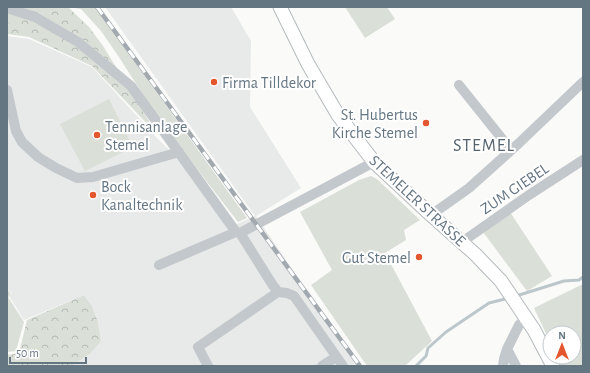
<svg xmlns="http://www.w3.org/2000/svg" width="590" height="373" viewBox="0 0 590 373" font-family="'Alegreya Sans',sans-serif">
	<defs>
		<pattern id="forest-crowns" width="20" height="18" patternUnits="userSpaceOnUse"><rect width="20" height="18" fill="#dadfd7"/><path d="M2 6a3 3 0 1 1 6 0M12 15a3 3 0 1 1 6 0" fill="none" stroke="#b4b9b4"/></pattern>
	</defs>
	<rect width="100%" height="100%" fill="#fafaf8"/>
	<path fill="#e8e9e9" d="M105,7h126l20,34 -1,66 51,81 -45,28 102,150h-286l19,-13 10,-12 -3,-19 -6,-16 -8,-11 -60,25 -15,-24 3,-2 -5,-6v-252l22,3 63,28 66,72 24,24 46,65 27,-12z"/>
	<path fill="#dadfd7" d="M68,7h27l152,211 -9,4 -78,-101 -43,-67 -16,-23 -20,-22z
		M345,7h42l8,12 -30,19z
		M109,99l24,48 -48,24 -25,-47z
		M371,176l6,3 43,41 -16,10 2,10 -21,13 47,88 -27,25h-38l-56,-81 21,-15 -32,-58 59,-32z
		M510,212l42,64 -25,15 -44,-59z
		M583,284v82h-22l-4,-9h17v-24h-24v9l-16,-34z
		M7,289l4,5 -3,3 16,25 -8,29 -9,1z"/>
	<path fill="url(#forest-crowns)" d="M7,7h61l21,20 14,19 54,88 -65,-68 -63,-29 -22,-3z
		M84,295l8,11 6,16 3,19 -10,12 -19,13h-65v-11l12,-2 8,-33z"/>
	<g fill="none" stroke-linecap="round" stroke-linejoin="round">
		<path stroke="#bbc7cb" stroke-width="3" d="M516,296l48,-15 15,-1 4,-3
			M416,366l10,-10 2,-8 18,-16 43,-29 20,-5"/>
		<g stroke="#b5babe" stroke-width="15">
			<path id="major" d="M280,7l28,57 30,51 36,47 57,53 44,39 26,27 33,49 19,36"/>
		</g>
		<path stroke="#c3c8cc" stroke-width="10" d="M7,8l28,9 43,25 53,44 105,146
			M459,85l52,65
			M7,90l9,41 6,11 16,15 18,11 21,10 16,-1 86,-25
			M431,215l38,-27 49,-44 65,-62
			M240,233l32,51 6,8 9,1 7,3 49,70
			M462,242l67,-47 54,-35
			M159,265l77,-33 4,1 134,-71
			M507,349l9,17
			M208,366l-10,-19 80,-55
			M322,366l14,-9
			M503,366l1,-7 3,-10 12,-24 7,-7"/>
		<use href="#major" stroke="#fff" stroke-width="13"/>
		<g stroke="#a2aab0" stroke-width="4.5">
			<path id="rail" d="M97,7l263,359"/>
		</g>
		<use href="#rail" stroke="#fff" stroke-width="3" stroke-dasharray="9" stroke-linecap="butt"/>
	</g>
	<g fill="#e4572e" stroke="#fff" stroke-width="1.5">
		<circle cx="214" cy="82" r="4"/>
		<circle cx="426" cy="123" r="4"/>
		<circle cx="97" cy="135" r="4"/>
		<circle cx="93" cy="195" r="4"/>
		<circle cx="419" cy="257" r="4"/>
	</g>
	<g text-anchor="middle" stroke-width="4" stroke-linejoin="round" paint-order="stroke">
		<g font-size="16" fill="#657683" stroke="#fff" text-anchor="start">
			<text x="222" y="88">Firma Tilldekor</text>
			<text x="418" y="120" text-anchor="end">St. Hubertus<tspan x="418" dy="18">Kirche Stemel</tspan></text>
			<text x="105" y="132">Tennisanlage<tspan x="105" dy="18">Stemel</tspan></text>
			<text x="101" y="192">Bock<tspan x="101" dy="18">Kanaltechnik</tspan></text>
			<text x="411" y="263" text-anchor="end">Gut Stemel</text>
		</g>
		<g font-size="16" fill="#657683" stroke="#fff">
			<text transform="translate(514 188) rotate(-34)" y="6">ZUM GIEBEL</text>
			<text transform="translate(418 200) rotate(43)" y="6">STEMELER STRASSE</text>
		</g>
		<g font-size="18" letter-spacing="1" fill="#57646e" stroke="#fff">
			<text x="484" y="151">STEMEL</text>
		</g>
	</g>
	<rect width="590" height="373" fill="none" stroke="#657683" stroke-width="16"/>
	<g transform="translate(562 345)"><circle r="19" fill="#ffffff" stroke="#c1c8cd"/>
	<path d="M0-3L7 15L0 10L-7 15Z" fill="#e4572e"/>
	<text y="-6" font-size="11" font-weight="bold" text-anchor="middle" fill="#657683">N</text>
	</g>
	<path d="M10 357v6h76v-6" fill="none" stroke="#657683" stroke-width="2"/>
	<text x="16" y="357" font-size="12" fill="#657683" stroke="#ffffff" stroke-width="3" paint-order="stroke">50 m</text>
</svg>
